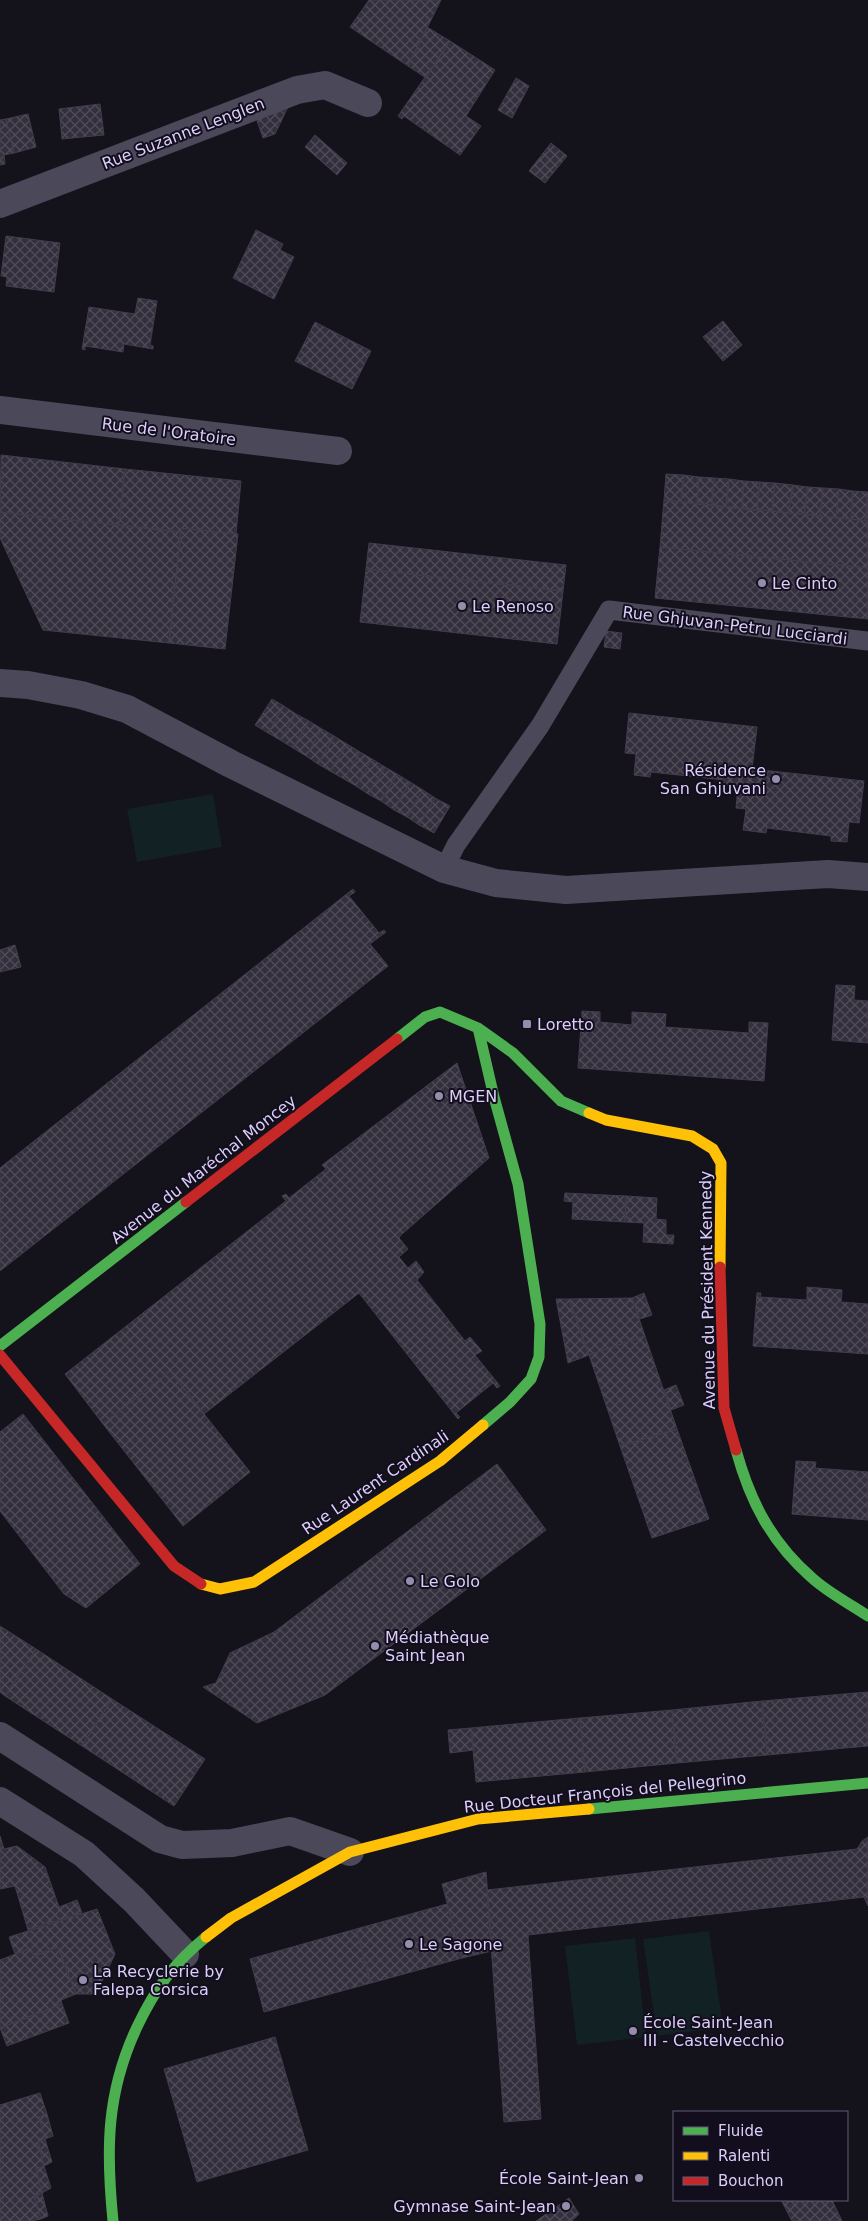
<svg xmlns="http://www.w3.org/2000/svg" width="868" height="2221" viewBox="0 0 868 2221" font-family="'DejaVu Sans',sans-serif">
	<defs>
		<pattern id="building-cross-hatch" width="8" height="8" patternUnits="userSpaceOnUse" patternTransform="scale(1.25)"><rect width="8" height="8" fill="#342f3c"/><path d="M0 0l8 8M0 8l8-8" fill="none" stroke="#514c59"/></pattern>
	</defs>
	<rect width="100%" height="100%" fill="#14121a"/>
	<path fill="#122124" d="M213,794l9,53 -85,15 -10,-53z
		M709,1931l14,96 -66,9 -14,-97z
		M635,1938l11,99 -69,8 -12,-99z"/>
	<path fill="url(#building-cross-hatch)" stroke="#423c4d" d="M369,0h72l-33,66 -58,-39z
		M427,27l23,14 -24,37 -18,-12z
		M450,41l45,29 -29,46 15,10 -21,29 -56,-39 -2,3 -4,-3z
		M516,78l13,8 -17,32 -14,-8z
		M100,104l4,31 -42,4 -3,-30z
		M288,107l-13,27 -12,4 -7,-20z
		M28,114l8,33 -22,6 -8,-34z
		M6,119l8,34 -10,2 1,9 -5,1v-45z
		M315,135l32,28 -10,12 -32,-28z
		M551,143l16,13 -22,27 -16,-12z
		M256,230l27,14 -3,6 14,7 -20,42 -41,-21z
		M6,236l54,7 -6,49 -48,-6 1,-9 -6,-1z
		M138,298l19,3 -7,44 3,1v3l-29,-5 -1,8 -38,-6v4l-3,-1 7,-42 46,7z
		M723,321l19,24 -19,16 -20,-24z
		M315,322l56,29 -19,38 -57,-28z
		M1,455l124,14 -6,56 -119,-13z
		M125,469l116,12 -5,53 -55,-6v4l-62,-7z
		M666,474l18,1 -3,27 -17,-2z
		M684,475l15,2 -2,27 -16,-2z
		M699,477l15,1 -2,28 -15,-2z
		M714,478l15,1 -3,28 -14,-1z
		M729,479l15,2 -2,28 -16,-2z
		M744,481l16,1 -3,28 -15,-1z
		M760,482l15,1 -3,28 -15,-1z
		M775,483l18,2 -5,28 -16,-2z
		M793,485l15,2 -4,27 -16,-1z
		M808,487l15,1 -3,28 -16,-2z
		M823,488l16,1 -3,29 -16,-2z
		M839,489l14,2 -2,28 -15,-1z
		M853,491l15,1 -3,29 -14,-2z
		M868,493v28h-3z
		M664,500l204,21v47l-208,-21z
		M0,512l181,20 -12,111 -126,-13 -43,-92z
		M181,528l57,6 -13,115 -56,-6z
		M369,543l197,22 -3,26 -197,-22z
		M660,547l208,21v51l-213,-21z
		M366,569l197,22 -6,53 -197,-22z
		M606,631l16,2 -2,16 -16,-2z
		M272,699l12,7 -16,27 -13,-8z
		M284,706l12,8 -16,26 -12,-7z
		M629,713l128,14 -5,42 112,12 -5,42 -10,-1 -2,20 -16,-1v-5l-64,-8 -1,5 -23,-3 3,-21 -10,-1 2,-22 -14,-1v-5l-73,-8 -1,5 -16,-2 2,-21 -11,-1z
		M296,714l13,7 -16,27 -13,-8z
		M309,721l13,8 -16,27 -13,-8z
		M322,729l12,7 -16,28 -12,-8z
		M334,736l13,8 -17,27 -12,-7z
		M347,744l13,8 -16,27 -14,-8z
		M360,752l12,7 -16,27 -12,-7z
		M372,759l13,8 -17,27 -12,-8z
		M385,767l12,7 -16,27 -13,-7z
		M397,774l13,8 -16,28 -13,-9z
		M410,782l13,8 -16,27 -13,-7z
		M423,790l12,8 -16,27 -12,-8z
		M435,798l15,8 -16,27 -15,-8z
		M353,889l2,3 -6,4 30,37 5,-3 2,2 -16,12 18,22 -388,305v-103z
		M15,945l6,22 -21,5v-22z
		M836,985l19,1 -1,14 14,1v42l-36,-3z
		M582,1011l18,1v10l32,3v-13l34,2 -1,13 84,6v-11l19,1 -4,58 -186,-13z
		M457,1063l32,95 -88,77 -2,3 9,11 -9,8 9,11 8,-7 8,11 -7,8 48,61 5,-4 12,14 -7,4 25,31 -3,2 -4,-5 -37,30 4,4 -2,2 -99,-126 -155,121 -34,-43 -67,53 -38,-50 221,-173 -4,-5 4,-2 3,4 37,-29 -4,-4z
		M565,1193l61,3 -1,26 -53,-3 1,-17 -9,-1z
		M626,1196l31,2 -1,21 10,1v15h8l-1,9 -30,-2 1,-19 -19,-1z
		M807,1287l35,3 -1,12 27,2v50l-115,-8 4,-53h4l-1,4 47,3z
		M644,1293l8,22 -12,4 -8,-21z
		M632,1298l13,38 -56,19 -20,-56z
		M556,1299h13l20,56 -21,8z
		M645,1336l32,93 -57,17 -31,-91z
		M170,1371l80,101 -67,54 -80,-102z
		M676,1385l8,20 -13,5 -7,-20z
		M23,1414l117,150 -54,44 -22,-14 -64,-83v-79z
		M677,1429l32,90 -57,19 -32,-92z
		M796,1461l20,1 -1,6 53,4v48l-76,-6z
		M497,1464l49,66 -221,165 -68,28 -54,-36 13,-4 14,-30 44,-21z
		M0,1626l36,23 -31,47 -5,-4z
		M36,1649l76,50 -30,47 -77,-50z
		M868,1692v54l-101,9 -5,-54z
		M112,1699l93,60 -31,47 -92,-60z
		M762,1701l5,54 -90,8 -5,-53z
		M672,1710l5,53 -92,9 -5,-54z
		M580,1718l5,54 -109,10 -5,-54z
		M471,1728l3,22 -24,3 -2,-23z
		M0,1836l4,13 13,-3 28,21 14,40 18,-7 5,13 -54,17 -13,-44 -15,3z
		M868,1837v69l-4,-9 -336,38 13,184 -37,3 -17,-232 370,-41 5,-8z
		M486,1872l6,79 -30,7 -20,-74z
		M447,1904l15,54 -91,25 -15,-54z
		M97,1909l18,45 -19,40h-20l-18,-47 -24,9 -3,-8 -16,6 -6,-17z
		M356,1929l15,54 -107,29 -14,-53z
		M58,1947l18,47 -15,6 1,4 -62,24v-68l31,-12 3,8z
		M62,2004l7,19 -62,23 -7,-18z
		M275,2037l33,113 -111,32 -33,-113z
		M40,2093l7,21 -8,3 6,22 -7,3 6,24 -8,3 6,24 -8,3 7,23 -11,2h-30v-116z
		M47,2114l6,22 -8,3 -6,-22z
		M45,2139l7,23 -8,4 -6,-24z
		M44,2166l7,22 -9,5 -6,-24z
		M42,2193l6,23 -7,3 -7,-23z
		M569,2198l10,16 -7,7h-36z
		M781,2200h51l10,21h-50z"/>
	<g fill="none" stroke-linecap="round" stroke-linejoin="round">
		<path stroke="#4b4859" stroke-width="19" d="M444,869l12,-24 84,-119 69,-116 259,31"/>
		<path stroke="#4b4859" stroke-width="28" d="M0,204l297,-114 28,-5 43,18
			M0,410l338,41
			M0,683l28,2 53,10 46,14 104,55 213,105 52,14 70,7 262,-16 40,3
			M0,1736l160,103 22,6 26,-1 24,-1 58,-12 60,21
			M0,1801l84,53 50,46 51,54"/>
		<path stroke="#4caf50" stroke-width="11" d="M478,1028l16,69 24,87 22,140 -1,33 -8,22 -21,23 -27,23
			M397,1039l28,-22 15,-5 38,16 35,25 48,48 28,12
			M0,1346l186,-144
			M736,1450c14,51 35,92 75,127 16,15 39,27 57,39
			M589,1809l279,-26
			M113,2221c-7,-71 -7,-128 24,-194 18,-38 37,-64 69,-90"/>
		<path stroke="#ffc107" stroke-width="11" d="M589,1113l17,7 86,16 21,13 8,14 -1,104
			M201,1584l19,5 34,-7 186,-121 43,-36
			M206,1937l25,-19 119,-66 128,-33 111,-10"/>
		<path stroke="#c62828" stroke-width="11" d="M186,1202l211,-163
			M720,1267l4,141 12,42
			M0,1355l174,211 27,18"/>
	</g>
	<g fill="#958dac" stroke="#130e1d" stroke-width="2">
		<circle cx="762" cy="583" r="5"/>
		<circle cx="462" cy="606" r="5"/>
		<circle cx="776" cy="779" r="5"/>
		<rect x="522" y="1019" width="10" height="10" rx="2.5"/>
		<circle cx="439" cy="1096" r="5"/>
		<circle cx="410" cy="1581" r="5"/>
		<circle cx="375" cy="1646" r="5"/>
		<circle cx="409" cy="1944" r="5"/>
		<circle cx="83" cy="1980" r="5"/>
		<circle cx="633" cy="2031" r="5"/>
		<circle cx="639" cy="2178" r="5"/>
		<circle cx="566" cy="2206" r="5"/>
	</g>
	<g text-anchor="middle" stroke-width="4" stroke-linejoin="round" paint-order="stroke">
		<g font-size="16" fill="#dbcffa" stroke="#130e1d">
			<text transform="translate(183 133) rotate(-21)" y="6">Rue Suzanne Lenglen</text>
			<text transform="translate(169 431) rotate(7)" y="6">Rue de l'Oratoire</text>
			<text transform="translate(735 625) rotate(7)" y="6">Rue Ghjuvan-Petru Lucciardi</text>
			<text transform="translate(203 1169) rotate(-38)" y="6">Avenue du Maréchal Moncey</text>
			<text transform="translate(707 1290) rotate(-91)" y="6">Avenue du Président Kennedy</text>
			<text transform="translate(375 1482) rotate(-34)" y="6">Rue Laurent Cardinali</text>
			<text transform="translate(605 1792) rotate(-6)" y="6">Rue Docteur François del Pellegrino</text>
		</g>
		<g font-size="16" fill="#dbcffa" stroke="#130e1d" text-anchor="start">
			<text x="772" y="589">Le Cinto</text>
			<text x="472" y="612">Le Renoso</text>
			<text x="766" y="776" text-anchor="end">Résidence<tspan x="766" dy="18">San Ghjuvani</tspan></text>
			<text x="537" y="1030">Loretto</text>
			<text x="449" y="1102">MGEN</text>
			<text x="420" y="1587">Le Golo</text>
			<text x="385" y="1643">Médiathèque<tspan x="385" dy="18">Saint Jean</tspan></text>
			<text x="419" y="1950">Le Sagone</text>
			<text x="93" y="1977">La Recyclerie by<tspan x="93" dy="18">Falepa Corsica</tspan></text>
			<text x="643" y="2028">École Saint-Jean<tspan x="643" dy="18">III - Castelvecchio</tspan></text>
			<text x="629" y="2184" text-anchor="end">École Saint-Jean</text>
			<text x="556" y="2212" text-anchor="end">Gymnase Saint-Jean</text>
		</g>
	</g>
	<rect x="673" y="2111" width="175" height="90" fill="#130e1d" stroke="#635b75"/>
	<rect x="683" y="2127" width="25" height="8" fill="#4caf50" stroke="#635b75"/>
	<text x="718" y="2136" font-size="15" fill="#dbcffa">Fluide</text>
	<rect x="683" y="2152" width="25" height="8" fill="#ffc107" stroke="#635b75"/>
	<text x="718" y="2161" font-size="15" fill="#dbcffa">Ralenti</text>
	<rect x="683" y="2177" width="25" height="8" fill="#c62828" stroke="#635b75"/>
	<text x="718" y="2186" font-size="15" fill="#dbcffa">Bouchon</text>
</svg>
